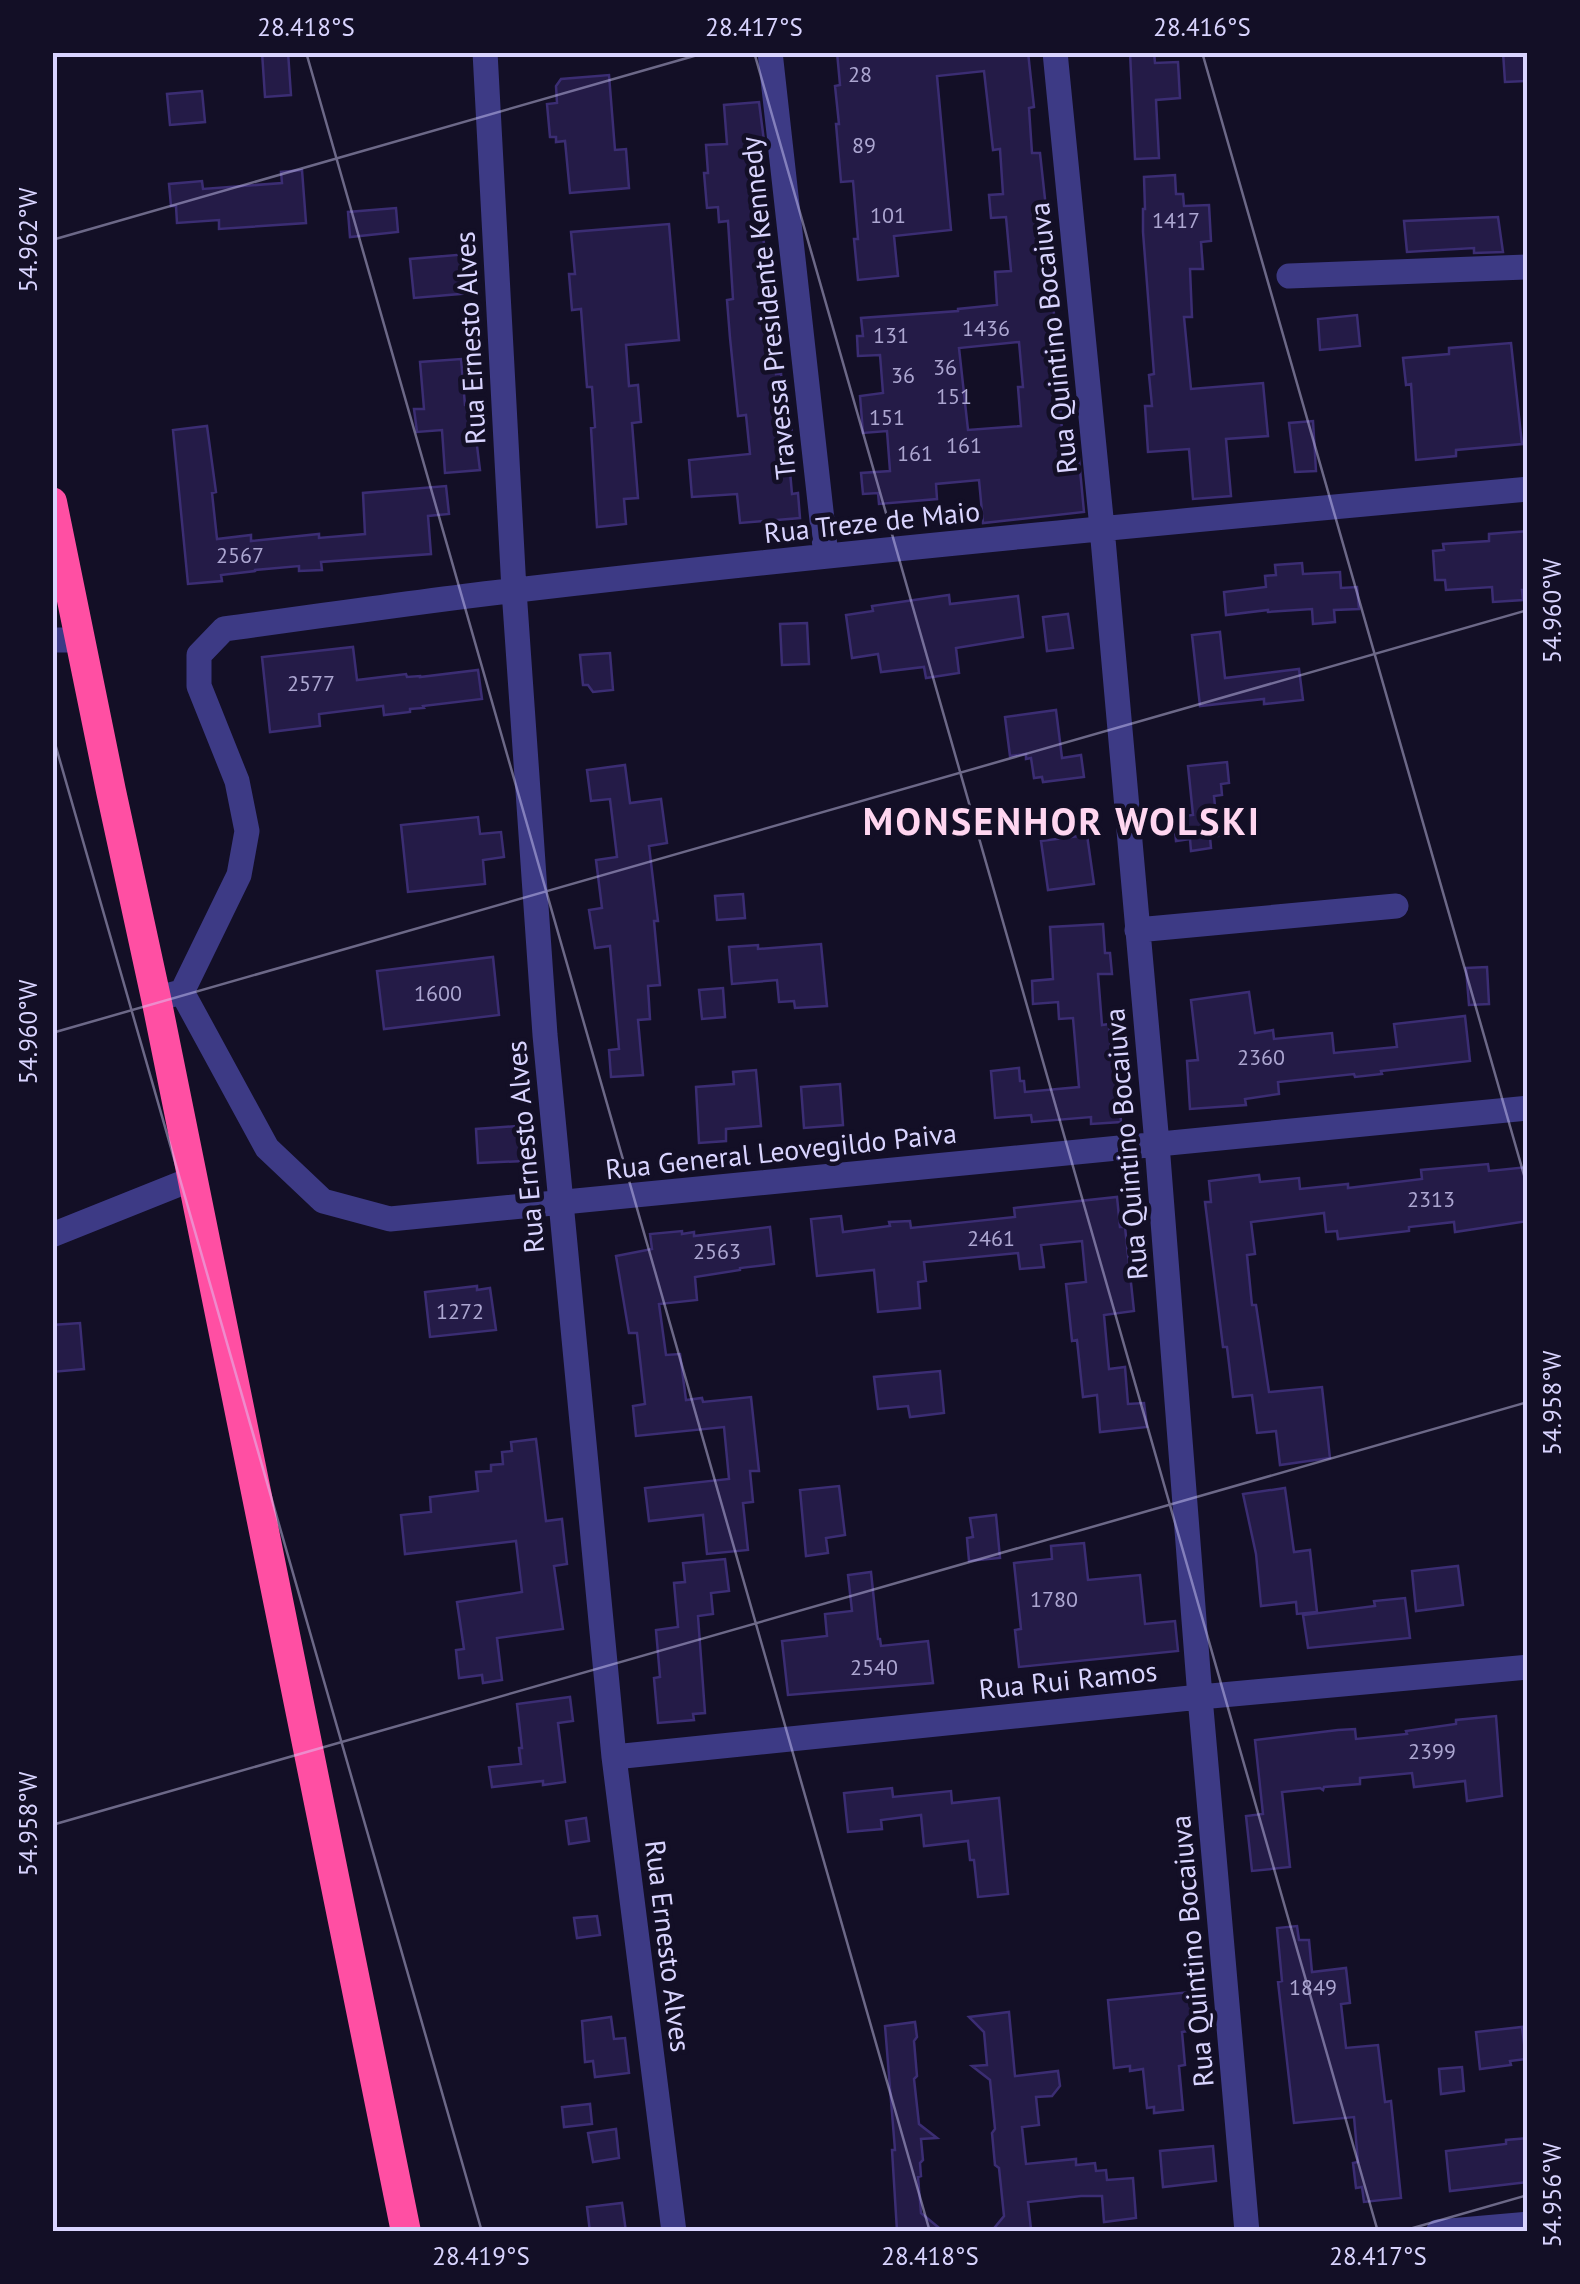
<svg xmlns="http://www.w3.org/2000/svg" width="1580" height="2284" viewBox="0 0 1580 2284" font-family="'PT Sans',sans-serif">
	<rect width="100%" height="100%" fill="#130f26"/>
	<path fill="#241b47" stroke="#3b2d73" stroke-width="2.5" fill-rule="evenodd" d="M262,52h26l3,43 -26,2z
		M837,52h191l6,55 -5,1 3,45h8l16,147h-3l11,160 15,-1 5,53 -101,11 -4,-43 -43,4 1,15 -58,5 -1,-11 -15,1 -2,-21 29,-2 -3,-40 -24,2 -3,-37 23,-3 -3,-38 -22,1 -1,-20h6l-2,-18 97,-7v-2l39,-4 -2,-33 16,-1 -5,-54 -15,1 -2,-23 14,-1 -3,-45 -7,1 -9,-79 -47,5 14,154 -57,6 4,40 -40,4 -4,-41h4l-5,-58 -12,1 -5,-58h3l-4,-38 5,-1zM1019,342l4,45h-5l3,39 -53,4 -9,-82z
		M1130,52h24l1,11 23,-1 2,36 -24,2 3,58 -24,1z
		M1503,52h25v29l-23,1z
		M609,75l6,75 11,-1 3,39 -59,5 -5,-52 -9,1v-5h-6l-3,-33 10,-1 -1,-17 5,-7z
		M202,91l3,31 -35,3 -3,-31z
		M759,102l5,39 -9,1 17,193 4,39 5,-1 3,39 6,-1 2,24 -5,1 5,58 6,-1 2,25 -60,5 -3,-29 -45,3 -3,-37 61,-6 -4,-39 -8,1 -8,-78 -3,-38 6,-1 -5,-78 -9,1 -1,-15 -11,1 -3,-35h4l-2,-28 21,-1 -3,-39z
		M302,170l4,53 -87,6v-9l-42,3 -1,-17h-5l-2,-22 33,-3 1,8 79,-6 -1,-11z
		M1175,175l1,19h7l1,12 25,-1 2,36 -10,1 2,27h-13l2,48h-8l7,72 72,-6 5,53 -42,3 5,57 -38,3 -4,-50 -41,3 -3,-46h7l-3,-31 5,-1 -11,-142v-23h2l-1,-32z
		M396,208l2,24 -48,5 -2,-25z
		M1498,217l5,35 -29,1v-5l-67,4 -3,-31z
		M669,224l10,116 -53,5 3,41 9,-1 3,37 -9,1 6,75 -14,1 2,25 -29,3 -6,-99 4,-1 -3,-40h-5l-6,-78 -9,1 -3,-36h6l-4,-42z
		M468,254l3,39 -57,5 -4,-39z
		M1357,315l3,31 -40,4 -2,-31z
		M1511,343l11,101 -66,6v6l-40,4 -5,-76 -5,1 -3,-27 46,-4v-6z
		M461,359l4,46h7l8,65 -35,3 -3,-43 -25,2 -3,-23h10l-4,-47z
		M1313,421l3,50 -21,1 -6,-49z
		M207,426l9,66 -4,1 5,46 34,-4v6l68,-7v4l46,-4 -2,-41 83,-7 3,28 -21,2 3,38 -110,8 1,8 -23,1v-5l-44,4v1l-34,4 1,6 -34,3 -15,-154z
		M1528,531v59h-6l1,10 -30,2 -1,-15 -46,3 -1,-10h-10l-2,-29 11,-1 -1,-6 46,-3v-7z
		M1302,563l1,11 37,-2 1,16 16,-1 2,22 -25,1 1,12 -22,2 -1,-15 -44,3v-2l-42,5 -2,-23 42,-5 -1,-11 11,-1 -1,-10z
		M949,595l1,9 68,-8 5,41 -67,11 3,25 -33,5 -2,-11 -43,5 -3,-18 -26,4 -6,-43 27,-4 -1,-5z
		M1068,614l5,34 -26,3 -4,-34z
		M807,623l2,41 -27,1 -2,-41z
		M1220,632l5,46 74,-9 4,31 -39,4v-5l-64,7 -8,-71z
		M353,647l4,33 49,-6 1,3 13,-1v1l58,-7 4,29 -59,7 1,2 -14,1v3l-26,3 -1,-9 -64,8 1,12 -50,6 -8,-75z
		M610,653l3,37 -20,2 -5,-7h-5l-3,-30z
		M1056,710l6,48 19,-3 3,22 -41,5 -1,-5 -8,1 -3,-20 -5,1v-5l-16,2 -5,-39z
		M1227,762l2,21 -8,1 1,11 -8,1 4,40 -8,1 1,11 -20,3 -1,-12 -14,2 -2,-24 19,-2 -5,-49z
		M625,765l5,38 31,-4 6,44 -18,3 9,75h-4l6,64 -12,1 2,33 -12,1 5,55 -32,2 -2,-27 10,-1 -9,-103 -15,2 -6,-38 13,-2 -6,-48 21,-3 -7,-58 -19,2 -4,-31z
		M478,817l2,17 21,-2 3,25 -21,3 2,24 -77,8 -7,-67z
		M1087,835l7,49 -46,6 -7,-49z
		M743,894l2,24 -28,2 -2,-24z
		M1103,924l2,29h5l2,21h-14l4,51 7,-1 5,56h4l3,42 -30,2v-7l-59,5 -1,-7 -36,3 -4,-47 28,-3 1,13h4l1,11 54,-5 -6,-69 -14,1 -1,-17 -25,2 -1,-23 21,-2 -3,-52z
		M821,944l6,62 -32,2 -1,-7 -15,1 -2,-22 -45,4 -3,-37 29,-2v4z
		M493,957l6,58 -115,14 -7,-58z
		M1487,967l2,37 -20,1 -3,-37z
		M723,988l2,29 -23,2 -3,-29z
		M1249,992l6,41 18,-3 1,9 58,-6 2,20 63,-6 -3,-23 71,-8 5,45 -89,10 1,3 -27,3 -1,-3 -76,8 1,12 -34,5 1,6 -56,4 -3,-48 11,-1 -7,-60z
		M756,1070l5,56 -35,3v12l-27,2 -3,-56 38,-3 -1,-12z
		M840,1084l3,41 -39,3 -3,-41z
		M518,1126h4l2,35 -46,2 -2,-34z
		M1488,1164l1,7 39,-4v54l-73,11 -1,-10 -45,5v4l-71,8 -1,-8 -11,1 -2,-19 -73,9 4,32 -8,1 5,50h4l13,87 53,-5 8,71 -50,7 -4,-34 -19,2 -5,-38 -19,2 -6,-50h-4l-18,-145h6l-2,-21 50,-6 1,7 39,-4 1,11 48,-5v4l74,-9 -1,-9z
		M1117,1197l3,30h5l9,84 -30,4 5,54 16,-2 3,37 16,-1 3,24 -47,5 -3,-37 -14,2 -6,-57 -5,1 -6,-57 20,-2 -4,-41 -41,4 3,22 -24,2 -2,-16 -94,9 2,19 -8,1 2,26 -42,4 -4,-42 -57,6 -6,-57 30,-3 2,16 47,-6 -1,-4 21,-1 1,7 104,-11 -1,-9z
		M770,1227l4,37 -34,4v2l-45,7 2,23 -38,4 7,51 14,-1 6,46 16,-2 1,4 48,-5 8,74h-9l3,31 -10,1 5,47 -41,4 -4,-39 -54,6 -4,-33 84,-9 -5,-52 -88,9 -3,-30 12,-2 -8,-71h-8l-13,-77 36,-7 -2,-15 32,-3v3l12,-2v4z
		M477,1286v4l13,-2 6,42 -66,7 -5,-45z
		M80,1323l4,46 -32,3v-47z
		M940,1371l4,42 -34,4 -2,-11 -30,3 -4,-32z
		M536,1439l10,82 16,-2 5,45 -13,2 9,63 -66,9 5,42 -19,3 -1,-8 -23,3 -3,-28 8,-1 -7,-47 65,-10 -6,-51 -111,13 -4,-39 30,-3 -1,-15 48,-6 -2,-19 15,-1v-6l12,-1 -1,-12 10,-1 -1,-9z
		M839,1486l6,49 -19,3 2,15 -22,3 -6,-66z
		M1285,1488l9,64 16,-2 7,62 -20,2 -1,-12 -35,4 -5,-52 -13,-60z
		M996,1515l4,43 -31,3 -2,-23 6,-1 -3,-19z
		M1084,1543l4,37 52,-5 5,49 30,-3 3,30 -159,16 -4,-37 6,-1 -7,-66 38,-4 -1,-13z
		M725,1559l4,32 -18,2 2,21 -15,2 7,97 -12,1 1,6 -36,3 -4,-45 6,-1 -4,-47 22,-3 -4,-44 11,-1 -2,-19z
		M1458,1566l5,39 -47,6 -4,-40z
		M871,1572l7,67h2l1,7 47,-5 5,42 -145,12 -6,-54 45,-5 -2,-22 27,-3 -4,-36z
		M1405,1598l5,40 -102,10 -5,-33 72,-9 -1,-5z
		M570,1697l3,24 -15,2 7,59 -22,3v-4l-51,6 -3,-20 32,-3 -2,-16h3l-5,-44z
		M1496,1716l6,80 -35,5 -2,-20 -51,6 -2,-14 -52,5v6l-36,3 -1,3 -3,-2 -38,4 8,75 -38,4 -6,-55 17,-2 -8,-74 83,-10 17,-1 1,10 51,-5 -1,-3 50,-7v-4z
		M892,1788l1,9 58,-6 1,12 47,-5 9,96 -30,3 -4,-37h-4l-2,-19 -44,5 -3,-31 -40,5 1,9 -34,3 -4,-39z
		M586,1818l3,23 -20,3 -3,-23z
		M597,1916l3,19 -23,3 -3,-20z
		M1297,1926l2,14h10l3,32 34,-4 4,35 -9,1 5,44 32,-3 7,57 6,-1 10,97 -37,4 -2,-15 -6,1 -3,-25 5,-1 -4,-45 -60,6 -16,-141 4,-1 -5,-53z
		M1190,1992l4,38 -12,2 3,33 -6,1 4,44 -29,3v-6l-7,1 -4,-39 -13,2v-5l-16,2 -6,-68z
		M1009,2012l6,64 43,-5 2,15 -8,10 -16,1 3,28 -17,2 4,37 50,-5v6l19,-2 1,8 10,-1 1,10 26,-2 3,40 -32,4 -2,-26h-21l-53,6 3,27 -40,3 13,-16 -5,-48 -4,-3 -3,-32 3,-4 -5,-49 -18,-14 15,-1 -3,-33 -15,-15z
		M611,2017l3,22 11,-1 4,35 -34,4 -2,-16 -8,1 -3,-41z
		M915,2022l2,15 -3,4 3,35 -3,3 5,45 18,14 -16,1 2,21 -3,3 1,13 -3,1 3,36 17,14 -41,4 -5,-81h3l-10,-124z
		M1522,2027l4,32 -16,2 1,4 -31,4 -4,-37z
		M1462,2067l2,24 -23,3 -2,-25z
		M590,2104l2,20 -28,3 -2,-20z
		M616,2129l3,29 -26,4 -5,-29z
		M1528,2138v44l-78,9 -4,-40 60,-7v-4z
		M1213,2146l3,35 -53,6 -3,-36z
		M622,2203l4,29h-36l-3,-25z"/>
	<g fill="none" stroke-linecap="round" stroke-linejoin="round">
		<path stroke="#3d3a85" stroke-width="25" d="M485,52l29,538 31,445 69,722 60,475
			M770,52l56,504
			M1055,52l47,476 55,616 43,553 47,535
			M1289,276l239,-9
			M52,640h28
			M1137,930l259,-24
			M182,992l57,-117 8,-44 -10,-50 -38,-95v-31l25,-26c98,-13 196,-28 293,-39 336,-39 673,-70 1011,-101
			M170,995l12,-3 85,156 56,53 67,18 1138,-111
			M52,1235l140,-56
			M614,1757l586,-60 328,-30
			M1438,2232l90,-8"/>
		<path stroke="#ff4fa3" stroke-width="30" d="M52,502l59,289 45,207 250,1234"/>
	</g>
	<path fill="none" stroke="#d9d4ff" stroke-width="2.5" stroke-opacity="0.45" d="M306,52l624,2180M754,52l624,2180M1202,52l326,1137M52,240l656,-188M52,733l430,1499M52,1033l1476,-423M52,1825l1476,-423M1399,2232l129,-37"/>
	<g text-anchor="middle" stroke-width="9" stroke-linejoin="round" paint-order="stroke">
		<g font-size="22" fill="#aca6d1">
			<text x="860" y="82">28</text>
			<text x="864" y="153">89</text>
			<text x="888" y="223">101</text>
			<text x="1176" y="228">1417</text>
			<text x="986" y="336">1436</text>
			<text x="891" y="343">131</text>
			<text x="945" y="375">36</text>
			<text x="903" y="383">36</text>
			<text x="954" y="404">151</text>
			<text x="887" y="425">151</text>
			<text x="964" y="453">161</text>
			<text x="915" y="461">161</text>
			<text x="240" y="563">2567</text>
			<text x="311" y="691">2577</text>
			<text x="438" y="1001">1600</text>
			<text x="1261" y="1065">2360</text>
			<text x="1431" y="1207">2313</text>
			<text x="991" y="1246">2461</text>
			<text x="717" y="1259">2563</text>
			<text x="460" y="1319">1272</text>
			<text x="1054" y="1607">1780</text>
			<text x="874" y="1675">2540</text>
			<text x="1432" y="1759">2399</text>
			<text x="1313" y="1995">1849</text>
		</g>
		<g font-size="28" fill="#d9d4ff" stroke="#130f26">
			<text transform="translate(768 308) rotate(-96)" y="10">Travessa Presidente Kennedy</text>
			<text transform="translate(470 338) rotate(-93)" y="10">Rua Ernesto Alves</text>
			<text transform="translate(1053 338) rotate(-96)" y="10">Rua Quintino Bocaiuva</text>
			<text transform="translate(872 522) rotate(-6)" y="10">Rua Treze de Maio</text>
			<text transform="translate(1126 1144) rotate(-95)" y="10">Rua Quintino Bocaiuva</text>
			<text transform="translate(525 1147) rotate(-95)" y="10">Rua Ernesto Alves</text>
			<text transform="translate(781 1151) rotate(-6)" y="10">Rua General Leovegildo Paiva</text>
			<text transform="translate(1068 1680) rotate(-6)" y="10">Rua Rui Ramos</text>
			<text transform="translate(668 1946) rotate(83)" y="10">Rua Ernesto Alves</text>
			<text transform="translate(1192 1951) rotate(-95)" y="10">Rua Quintino Bocaiuva</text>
		</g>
		<g font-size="38" font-weight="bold" letter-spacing="2.5" fill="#ffd6f0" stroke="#130f26">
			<text x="1062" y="835">MONSENHOR WOLSKI</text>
		</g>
	</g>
	<rect width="1580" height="2284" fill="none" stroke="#130f26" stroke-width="110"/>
	<rect x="55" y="55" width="1470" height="2174" fill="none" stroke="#d9d4ff" stroke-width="4"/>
	<g font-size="25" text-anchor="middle" fill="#d9d4ff">
		<text x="306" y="36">28.418°S</text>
		<text x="754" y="36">28.417°S</text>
		<text x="1202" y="36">28.416°S</text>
		<text transform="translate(28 240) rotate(-90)" y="9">54.962°W</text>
		<text transform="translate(1552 611) rotate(-90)" y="9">54.960°W</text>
		<text transform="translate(28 1032) rotate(-90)" y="9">54.960°W</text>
		<text transform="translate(1552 1403) rotate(-90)" y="9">54.958°W</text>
		<text transform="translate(28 1824) rotate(-90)" y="9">54.958°W</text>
		<text transform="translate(1552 2195) rotate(-90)" y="9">54.956°W</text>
		<text x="481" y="2265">28.419°S</text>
		<text x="930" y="2265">28.418°S</text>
		<text x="1378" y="2265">28.417°S</text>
	</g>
</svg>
